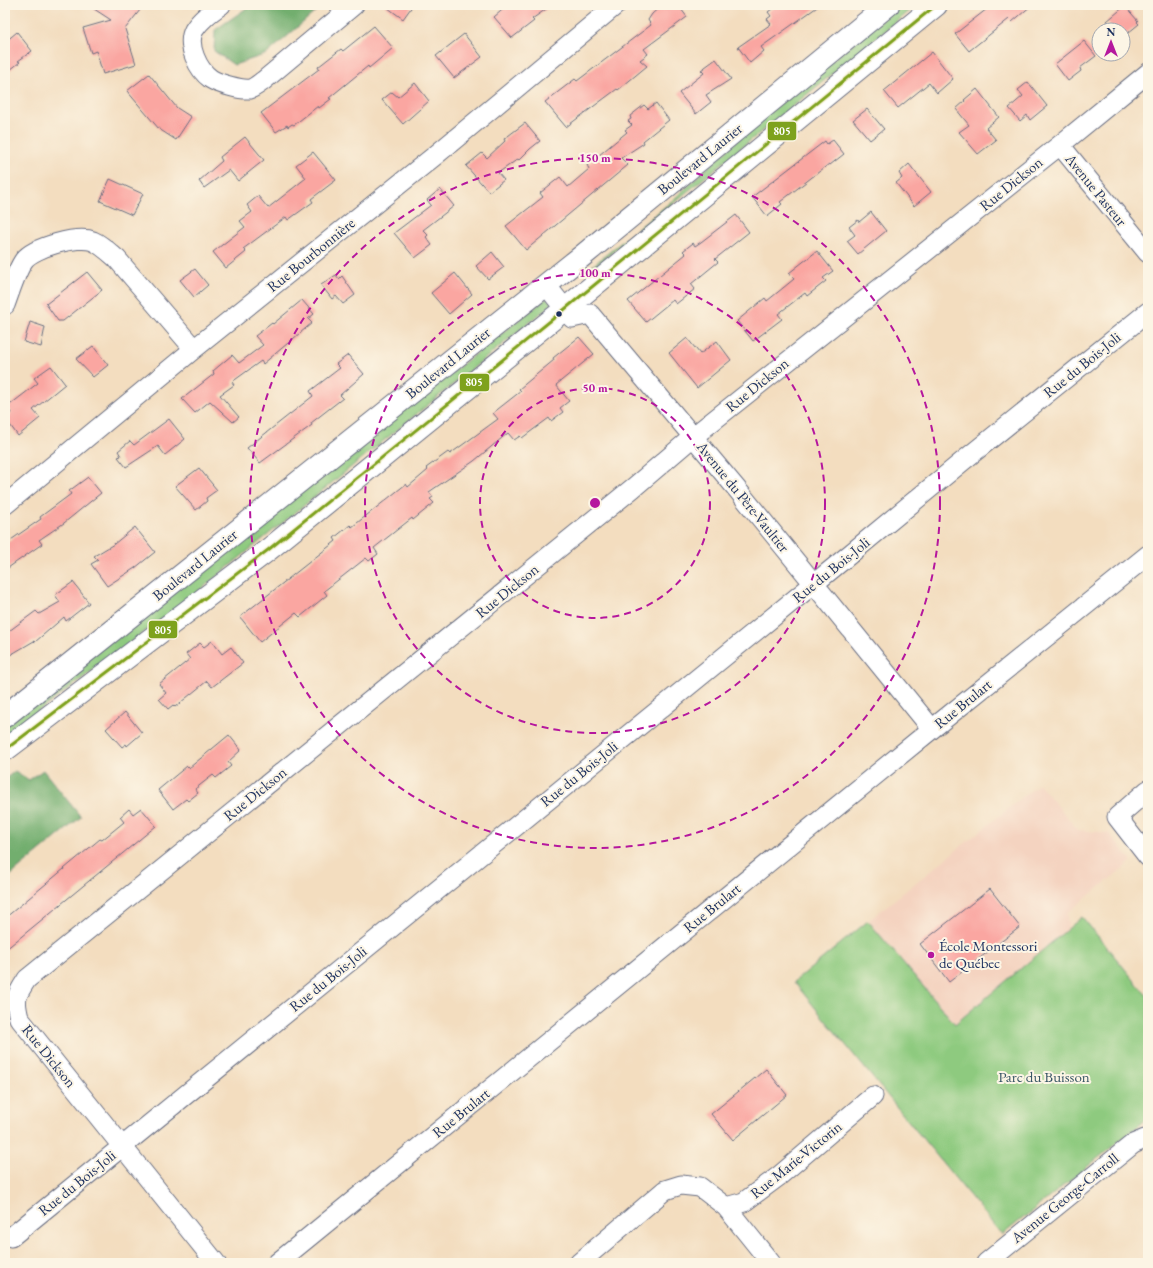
<svg xmlns="http://www.w3.org/2000/svg" width="1153" height="1268" viewBox="0 0 1153 1268" font-family="'EB Garamond',serif">
	<rect width="100%" height="100%" fill="#fcf5e5"/>
	<filter id="ink" filterUnits="userSpaceOnUse"><feTurbulence type="fractalNoise" baseFrequency=".025" numOctaves="2"/><feDisplacementMap in="SourceGraphic" scale="8" xChannelSelector="R" yChannelSelector="G"/><feConvolveMatrix kernelMatrix="1 2 1 2 8 2 1 2 1" color-interpolation-filters="sRGB"/></filter>
	<filter id="wash" filterUnits="userSpaceOnUse"><feTurbulence type="fractalNoise" baseFrequency=".012" numOctaves="4" result="noise"/><feDisplacementMap in="SourceGraphic" scale="16" xChannelSelector="R" yChannelSelector="G"/><feGaussianBlur stdDeviation="0.9" result="paint"/><feColorMatrix in="noise" values="0 0 0 0 0 0 0 0 0 0 0 0 0 0 0 0 0 1.4 0 .05"/><feComposite in="paint" operator="in"/></filter>
	<g filter="url(#wash)">
		<rect width="100%" height="100%" fill="#f3ddbf"/>
		<path fill="#f4d3c0" d="M1039,784l39,46 31,3 23,28 -65,52 1,16 -113,96 -76,60 -85,-103 74,-61z"/>
		<path fill="#8eca7f" stroke="#547c6e" d="M900,5h17l-325,264 -1,-2 82,-67 82,-76z
			M547,298l5,6 -362,294 -185,138v-13z
			M1082,917l66,80v121l-146,117 -208,-253 74,-61 87,103z"/>
		<path fill="#72ae6e" stroke="#466e66" d="M251,5h72l-56,49 -33,11 -20,-14 1,-21z
			M43,770l38,47 -76,63v-101l10,-8 14,9z"/>
		<g id="blocks">
			<path fill="#faa6a1" d="M88,5h56l-19,24 11,35 -33,10 -7,-23 -5,2 -8,-25 28,-8z
				M384,5h29l-10,14z
				M508,5h44l-20,14 2,2 -22,17 -18,-21z
				M662,5h16l9,12 -43,32 4,5 -8,6 7,6 -29,24 -1,-1 -51,38 -21,-25 30,-23 2,2 74,-56 -3,-5 4,-6z
				M777,5h43l-59,42 3,4 -14,12 -12,-16 33,-23 -4,-5 4,-3 -3,-4z
				M992,5h40l-20,17 -3,-3 -40,32 -14,-17z
				M1125,6l13,15 -1,1 2,2 -16,13v-7h-9l-7,-9z
				M374,26l19,22 -24,20 -1,-2 -39,32 2,1 -12,9 -1,-2 -24,19 -2,-1 -4,3 -1,-2 -11,7 -15,-19 58,-44 -1,-2 23,-18 2,2z
				M17,32l15,19 -14,10 2,1 -15,12v-32z
				M464,34l18,23 -28,21 -18,-22z
				M1084,41l12,15 -16,12 1,3 -13,10 -13,-17z
				M932,52l21,27 -16,14 -8,-10 -31,25 -14,-17z
				M716,59l15,20 -25,16 5,7 -15,12 -17,-21 25,-20 -3,-3z
				M149,74l28,34 14,9 -15,23 -17,-11 -32,-38z
				M1028,82l19,24 -17,14 -3,-5 -7,6 -11,-13 14,-12 -5,-6z
				M415,83l14,18 -26,23 -21,-24 10,-8 6,5z
				M977,89l22,28 -13,11 10,12 -18,14 -19,-22 10,-7 -13,-16 9,-8 -1,-1z
				M656,103l13,17 -26,21 1,2 -23,15 7,7 -102,85 -20,-24 37,-29 -3,-4 20,-16 8,10 21,-18 -2,-4 40,-33 -2,-2 7,-5 -4,-4 3,-2 -1,-3 14,-11 4,4z
				M867,109l17,20 -14,11 -17,-20z
				M525,123l15,18 -10,8 -11,11 -1,-1 -20,14 6,7 -15,12 -23,-26 16,-13 5,5 18,-17 -1,-2z
				M245,137l19,23 -26,21 -9,-11 -25,18 -5,-7 23,-20 -2,-4z
				M833,140l11,14 -14,11 -1,-1 -49,38 2,2 -15,12 -15,-19 73,-56 2,3z
				M313,152l23,28 -25,19 2,3 -25,18 -2,-3 -43,32 3,3 -20,16 -13,-16 32,-25 -5,-6 12,-9 -5,-7 11,-9 10,12 38,-30 -10,-13z
				M909,164l22,28 -17,14 -18,-23 6,-5 -3,-5z
				M110,179l33,15 -11,21 -32,-14z
				M440,189l14,17 -31,24 5,5 -2,2 6,8 -17,13 -21,-25 37,-28 -4,-5z
				M871,212l15,19 -28,23 -11,-13 8,-6 -6,-8 9,-7 1,2z
				M736,215l13,17 -34,27 3,3 -27,22 4,5 -19,15 -3,-4 -27,22 -18,-21 58,-47 -3,-3 10,-8 2,3 6,-4z
				M817,251l16,20 -10,7 3,3 -19,15 -2,-3 -27,21 4,5 -29,22 -16,-20 28,-23 2,3 27,-22 -5,-6z
				M492,252l12,15 -16,12 -12,-13z
				M195,269l13,16 -14,12 -14,-17z
				M87,272l15,18 -39,31h-5l-12,-17z
				M455,273l17,21 -23,20 -18,-21z
				M336,275l3,4 3,-3 13,19 -12,9 -7,-8 -4,3 -11,-14z
				M302,300l12,14 -6,5 4,4 -49,41 -2,-3 -29,21 2,3 -14,10 19,22 -6,5 -23,-21 -15,12 -13,-14 32,-25 -1,-3 19,-16 7,8 24,-18 -8,-9 17,-13 1,1z
				M30,322l15,5 -4,20 -17,-5z
				M579,337l15,17 -38,31 13,16 -9,7 3,4 -12,9 -2,-3 -27,20 -2,-2 -6,4 -6,-7 -34,28 -45,31 4,5 -3,2 4,4 -21,17 -1,-2 -38,30 4,6 -9,7 -3,-3 -42,33 3,4 -27,22 -4,-4 -36,29 -20,-25 96,-76 -2,-3 16,-13 2,2 54,-43 2,3 20,-17 -2,-2 22,-16 2,2 48,-35 -5,-6 28,-22 -2,-2 35,-29 -1,-2z
				M687,338l13,16 17,-13 14,19 -34,28 -28,-35z
				M93,346l15,19 -15,12 -17,-18z
				M348,355l16,19 -24,21 3,3 -32,25 1,2 -52,38 -13,-15 66,-52 -3,-5 30,-23 -4,-4z
				M51,366l14,18 -32,26 7,8 -22,18 -13,-18 6,-5 -4,-6 31,-24 -4,-5z
				M169,419l16,20 -20,16 -7,-9 -32,21 -8,-10 3,-1 -3,-5 12,-10 4,4z
				M199,468l18,22 -11,8 1,3 -11,9 -21,-24z
				M88,477l13,16 -37,30 -25,17 3,4 -37,26v-26l36,-25 -1,-2 31,-23 -2,-3z
				M135,527l20,25 -20,16 -28,18 -16,-22 7,-4 -4,-4 20,-12z
				M73,582l16,21 -23,18 -2,-4 -29,25 -1,-1 -29,17v-24l31,-23 3,3 21,-12 -5,-7z
				M212,641l10,13 9,-7 12,16 -31,24 -5,-6 -32,26 -2,-2 -5,4 -9,-10 7,-6 -7,-9 31,-25 -4,-5 14,-11 4,4z
				M125,712l17,21 -15,13 -1,-2 -4,3 -16,-18z
				M229,735l12,15 -13,12 3,4 -15,12 -3,-3 -18,14 3,4 -10,8 -2,-2 -13,10 -15,-19 29,-24 2,2z
				M141,808l15,18 -151,124v-32l95,-79 2,1 22,-18 -4,-5 9,-8 4,5z
				M990,889l30,38 -71,55 -29,-38z
				M766,1069l21,26 -54,45 -22,-26z"/>
		</g>
	</g>
	<g filter="url(#ink)">
		<use href="#blocks" fill-opacity="0" stroke="#676c80" stroke-width="1"/>
		<g fill="none" stroke-linecap="round" stroke-linejoin="round">
			<g stroke="#676c80" stroke-width="21">
				<path id="street" d="M221,5c-10,7 -20,14 -27,25 -8,15 4,40 17,49 8,5 30,11 39,10 4,-1 10,-6 13,-8l91,-76
					M1060,145l88,108
					M546,285l26,33 18,-4 146,174 196,241
					M5,305c5,-13 11,-34 19,-45 10,-13 54,-25 69,-19 9,4 17,12 24,18l77,90
					M5,505l189,-156 243,-195 179,-149
					M1148,790l-31,27 31,40
					M726,1207l45,56
					M11,1237l821,-668 131,-108 185,-149
					M216,1263l-197,-245c-5,-20 -3,-22 8,-39l606,-491 61,-52 366,-291 88,-72
					M277,1263l655,-534 216,-174
					M579,1263l86,-73 16,-5 19,2 26,20 18,-5 35,-26 94,-80
					M986,1263l147,-119 12,-5 3,1"/>
			</g>
			<g stroke="#676c80" stroke-width="24">
				<path id="primary" d="M5,716l576,-459 307,-252
					M5,750l263,-200 297,-241 371,-304"/>
			</g>
			<use href="#street" stroke="#fff" stroke-width="19"/>
			<use href="#primary" stroke="#fff" stroke-width="22"/>
			<g stroke="#fcf5e5" stroke-width="6">
				<path id="bus-1" d="M5,750l263,-200 297,-241 371,-304"/>
			</g>
			<use href="#bus-1" stroke="#7ea21d" stroke-width="3"/>
		</g>
	</g>
	<g fill="none" stroke="#b5179e" stroke-width="2" stroke-dasharray="7 5">
		<circle cx="595" cy="503" r="115"/>
		<circle cx="595" cy="503" r="230"/>
		<circle cx="595" cy="503" r="345"/>
	</g>
	<circle fill="#1b2f5e" stroke="#fcf5e5" stroke-width="1.5" cx="559" cy="314" r="3.5"/>
	<circle fill="#b5179e" stroke="#fcf5e5" stroke-width="1.5" cx="931" cy="955" r="4"/>
	<g text-anchor="middle" stroke-width="4" stroke-linejoin="round" paint-order="stroke">
		<g font-size="15" fill="#1b2f5e" stroke="#fcf5e5">
			<text transform="translate(700 159) rotate(-39)" y="5">Boulevard Laurier</text>
			<text transform="translate(1011 184) rotate(-39)" y="5">Rue Dickson</text>
			<text transform="translate(1096 190) rotate(51)" y="5">Avenue Pasteur</text>
			<text transform="translate(311 255) rotate(-39)" y="5">Rue Bourbonnière</text>
			<text transform="translate(448 363) rotate(-39)" y="5">Boulevard Laurier</text>
			<text transform="translate(1082 365) rotate(-39)" y="5">Rue du Bois-Joli</text>
			<text transform="translate(757 385) rotate(-39)" y="5">Rue Dickson</text>
			<text transform="translate(743 497) rotate(51)" y="5">Avenue du Père-Vaultier</text>
			<text transform="translate(195 565) rotate(-39)" y="5">Boulevard Laurier</text>
			<text transform="translate(831 570) rotate(-39)" y="5">Rue du Bois-Joli</text>
			<text transform="translate(507 591) rotate(-39)" y="5">Rue Dickson</text>
			<text transform="translate(963 704) rotate(-39)" y="5">Rue Brulart</text>
			<text transform="translate(579 774) rotate(-39)" y="5">Rue du Bois-Joli</text>
			<text transform="translate(255 794) rotate(-39)" y="5">Rue Dickson</text>
			<text transform="translate(712 908) rotate(-39)" y="5">Rue Brulart</text>
			<text transform="translate(328 979) rotate(-39)" y="5">Rue du Bois-Joli</text>
			<text transform="translate(49 1056) rotate(51)" y="5">Rue Dickson</text>
			<text transform="translate(461 1113) rotate(-39)" y="5">Rue Brulart</text>
			<text transform="translate(796 1160) rotate(-39)" y="5">Rue Marie-Victorin</text>
			<text transform="translate(77 1183) rotate(-39)" y="5">Rue du Bois-Joli</text>
			<text transform="translate(1065 1198) rotate(-39)" y="5">Avenue George-Carroll</text>
		</g>
		<g font-size="15" fill="#1b2f5e" stroke="#fcf5e5" text-anchor="start">
			<text x="939" y="951">École Montessori<tspan x="939" dy="17">de Québec</tspan></text>
		</g>
		<g font-size="15" fill="#385666" stroke="#fcf5e5">
			<text x="1044" y="1082">Parc du Buisson</text>
		</g>
	</g>
	<circle cx="595" cy="503" r="6" fill="#b5179e" stroke="#fcf5e5" stroke-width="2"/>
	<g font-size="12" text-anchor="middle" font-weight="bold" fill="#b5179e" stroke="#fcf5e5" stroke-width="4" stroke-linejoin="round" paint-order="stroke">
		<text x="595" y="162">150 m</text>
		<text x="595" y="277">100 m</text>
		<text x="595" y="392">50 m</text>
	</g>
	<g stroke="#fcf5e5" stroke-width="1.5">
		<rect x="767" y="121" width="30" height="20" rx="4" fill="#7ea21d"/>
		<rect x="459" y="373" width="31" height="19" rx="4" fill="#7ea21d"/>
		<rect x="148" y="620" width="30" height="19" rx="4" fill="#7ea21d"/>
	</g>
	<g font-size="11" text-anchor="middle" font-weight="bold" fill="#fff">
		<text x="782" y="135">805</text>
		<text x="474" y="386">805</text>
		<text x="163" y="634">805</text>
	</g>
	<rect width="1153" height="1268" fill="none" stroke="#fcf5e5" stroke-width="20"/>
	<g transform="translate(1111 42)"><circle r="19" fill="#fcf5e5" stroke="#a2a6af"/>
	<path d="M0-3L7 15L0 10L-7 15Z" fill="#b5179e"/>
	<text y="-6" font-size="11" font-weight="bold" text-anchor="middle" fill="#1b2f5e">N</text>
	</g>
</svg>
